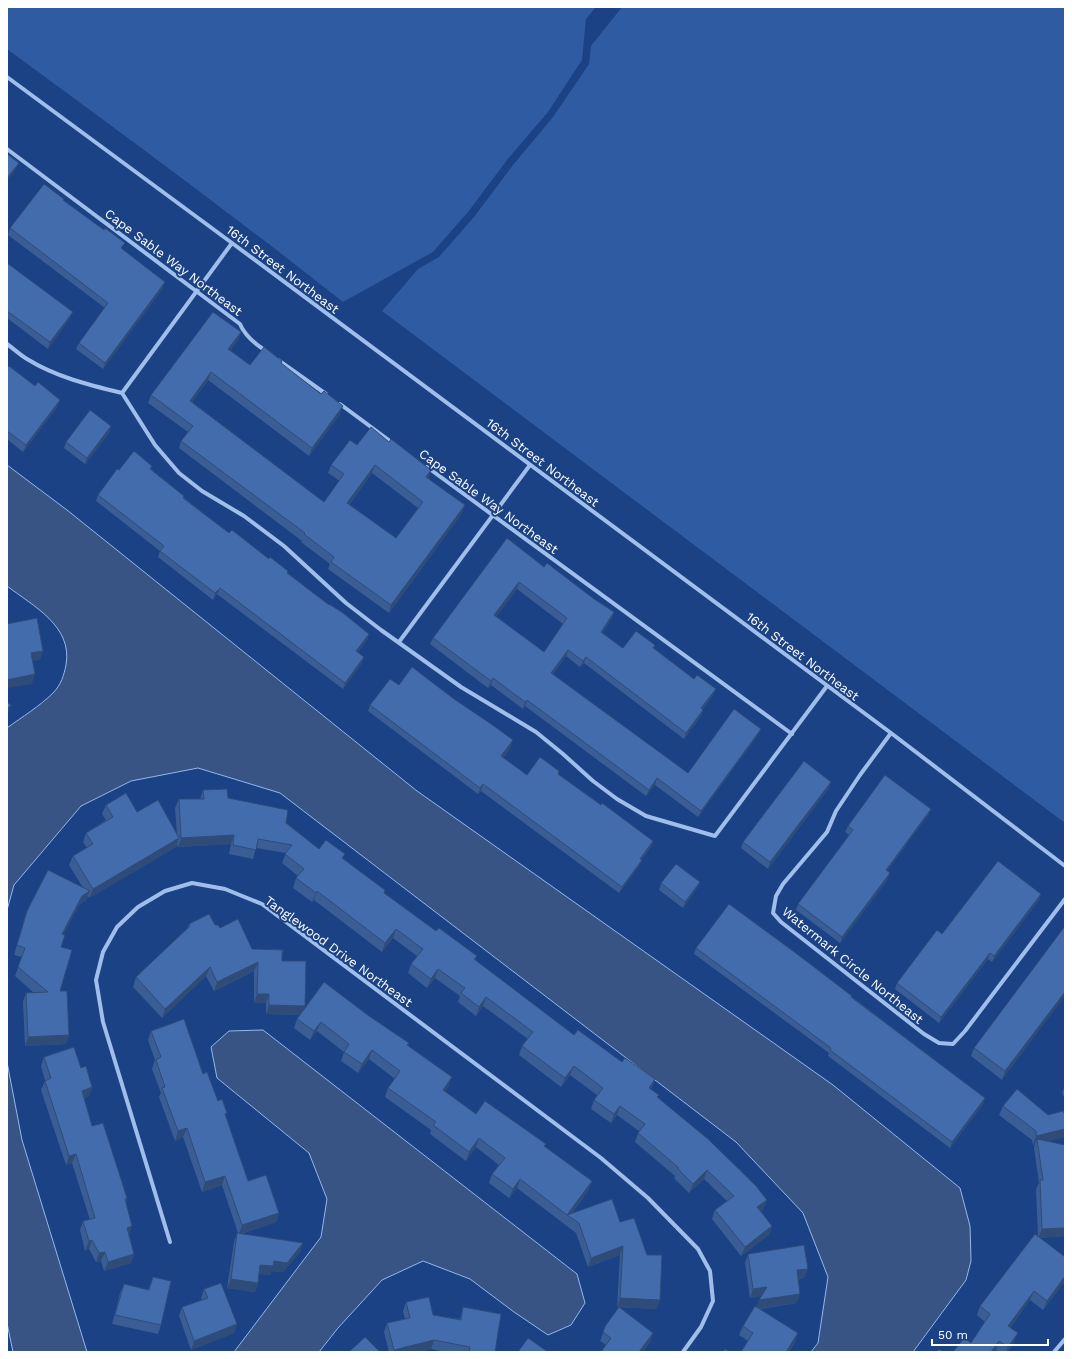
<svg xmlns="http://www.w3.org/2000/svg" width="1072" height="1359" viewBox="0 0 1072 1359" font-family="'Work Sans',sans-serif">
	<rect width="100%" height="100%" fill="#1b4284"/>
	<path fill="#2e5ba2" d="M7,7h589l-10,12 -4,41 -34,52 -41,48 -39,52 -35,40 -90,50c-110,-87 -223,-170 -336,-253z
		M622,7h443v816l-683,-512 36,-42 21,-12 35,-40 39,-52 40,-48 36,-53 2,-18z"/>
	<path fill="#375485" stroke="#93b8ed" d="M7,465l60,45 350,281 416,294 127,103 10,38 1,35 -5,19 -53,72h-102l7,-9 10,-66 -25,-64 -67,-71 -456,-349 -82,-25 -67,13 -50,25 -67,79 -7,25v-182c15,-11 33,-22 46,-35 8,-8 11,-18 13,-28 7,-39 -33,-59 -59,-79z
		M263,1030l314,244 8,29 -14,22 -23,10 -34,-23 -44,-33 -47,-18 -41,19 -44,48 -19,24h-85l87,-115 6,-38 -18,-46 -92,-75 -6,-31 18,-16z
		M7,1062l15,78 65,212h-74l-6,-29z"/>
	<g fill="none" stroke-linecap="round" stroke-linejoin="round">
		<path stroke="#a0beeb" stroke-width="4" d="M7,77l225,166 659,490 174,133
			M7,149l233,175c5,12 15,20 26,27
			M7,344c7,5 13,11 20,15 29,18 62,26 95,34l33,52 24,28 23,18 42,25 40,30 62,57 35,27 80,57 75,45 27,22 30,27 24,18 29,17 69,20 112,-150
			M278,360l48,34
			M122,393l110,-150
			M340,404l54,40
			M427,467l365,267
			M399,642l131,-177
			M891,733l-31,42 -24,36 -9,21 -44,52 -7,12 -3,17 8,9 143,112 15,9 14,1 12,-13 100,-132
			M170,1242l-67,-220 -7,-42 7,-28 14,-25 21,-20 27,-16 27,-8 33,6 37,15 339,254 47,40 50,51 12,22 3,30 -12,26 -18,25
			M1054,1352l11,-13"/>
	</g>
	<path fill="#3a5d95" fill-rule="evenodd" d="M64,199l-1,1 59,50 41,38 -60,81 -27,-20 3,-6 26,-35 -97,-73 2,-7z
		M7,263l63,55 -22,31 -41,-31z
		M241,332l-3,8 -8,10 20,15 32,-4 -1,3 59,50 -31,42 -101,-76 -16,22 132,100 16,-21 -12,-8 3,-8 26,-20 32,-3 42,28 -3,9 34,34 -73,100 -61,-44 2,-5 -29,-22 1,-1 -123,-93 2,-7 7,-9 -40,-29 3,-8zM372,473l46,35 -22,30 -47,-33z
		M7,368l51,38 -35,46 -16,-13z
		M111,426l-2,7 -24,31 -21,-16 2,-6z
		M152,466l-1,3 33,27v2l45,35 59,38v2l41,32 40,29 -2,6 -9,12 4,11 -19,26 -126,-95 -4,6 -55,-43 2,-6 -64,-50 2,-6 21,-25z
		M544,567l70,45 -2,6 -10,15 21,15h31l59,47 -10,14v1l-2,6 -17,23 -100,-76 -4,4 -14,-11 -13,18 135,99 70,-38 -60,82 -43,-32 -9,11 -121,-90 -2,3 -32,-24 -3,3 -58,-44 3,-6zM517,589l46,35 -19,28 -48,-35z
		M399,685l112,62 -8,11 24,17 32,-4 -1,3 43,31 52,36 -2,6 -10,13 -2,6 -20,27 -138,-102 -3,3 -110,-83 2,-6z
		M831,782l-2,6 -61,81 -27,-21 2,-6z
		M203,790l25,8 58,25 33,26 25,10 40,34 52,38 41,25 -2,4 99,75 48,27 33,17 -4,10 7,8 109,103 -4,9 -2,2 11,15 -3,9 -28,21 -29,-37 3,-9 12,-9 -23,-22 -15,14 -15,-15 1,-2 -40,-34 3,-9 1,-2 -22,-16 -6,8 -20,-14 3,-9 3,-5 -27,-20 -9,12 -42,-32 3,-9 6,-7 -45,-33 -7,10 -18,-14 2,-6 -25,-18 -8,10 -19,-15 3,-9 6,-8 -24,-18 -11,14 -68,-52 -2,2 -19,-14 3,-10 2,-2 -16,-13 4,-10 -30,-5 -3,11 -24,-5 2,-10 -53,3 -1,-3 -1,3 -87,51 -1,-2 -2,4 -7,5 -16,30 -2,12 -1,44 9,44 -3,9 -41,2 -2,-44 3,-9h8l-19,-17 7,-19 -8,-2 10,-35 3,-9 56,-23 -14,-23 4,-9 14,-8 -4,-6 3,-9 20,-13 -4,-6 4,-9 31,7 40,22 -2,-26 4,-9h21z
		M931,809l-3,6 -41,56 1,8 -48,64 -44,-33 2,-6 51,-69 -4,-3 3,-6z
		M700,882l-3,6 -14,20 -24,-18 2,-7z
		M1041,894l-2,6 -47,62 -4,-3 -49,64 -44,-34 2,-6 45,-49z
		M189,924l26,1 37,24 32,1 -2,5v6l21,49 66,6 40,27 -1,2 41,41 -4,5 31,23 69,33 47,34 -4,10 -16,22 48,9 40,78 -4,9 -39,-2 3,-52 -32,12 -12,-34 -59,-45 -8,10 -20,-15 3,-9 7,-9 -23,-18 -10,14 -36,-27 1,-4 -46,-33 3,-9 7,-9 -26,-20 -11,14 -17,-12 3,-9 -27,-21 -7,9 -16,-12 3,-9 3,-4 -34,-1v-11h-12v-32l-40,20 -8,-15 -44,42 -29,-31 3,-10 51,-48z
		M1065,926l-63,154 -31,-24 3,-8z
		M696,948l156,48v1l133,101 -2,6 -33,44 -122,-92 1,-3 -135,-99z
		M151,1031l52,43 23,43 22,64 31,32 -3,9 -35,12 62,9 -3,9 -17,20 -12,-1 -1,4 -11,-1 -1,9 -3,9 -28,-4 7,-46 3,-9h1l-16,-48 -20,7 -19,-55 -8,4 -16,-44 2,-4 -9,-24 3,-9 -7,-20z
		M44,1057l37,11 11,19 -3,9 -5,2 8,28 35,72 -1,4 3,33 5,19 -3,9 -27,8 -3,-10 -5,1 -7,-13 -4,2 -5,-21 3,-9 7,-1 -18,-57 -6,2 -25,-75 4,-9v-1l-4,-14z
		M1065,1085v14l-3,-6z
		M1017,1089l31,52 17,95 -25,2 25,19v24l-22,29 -13,-10 -20,28 4,14 -6,10h-9l-3,-2 -25,-7 14,-21 -8,-7 3,-9 58,-69 -2,-48 3,-6 -5,-35 1,-4 -2,1 -1,-5 -33,-25 4,-9z
		M748,1254l56,24 -6,1 -1,24 -37,6 35,33 -6,10h-48l7,-11 -9,-6 4,-9 14,-19 2,-7 2,-4 -11,2 -5,-35z
		M153,1277l8,48 -3,9 -46,-10 8,-31 4,-9 24,6z
		M204,1289l33,35 -3,9 -43,17 -12,-34 3,-9 20,-7 -1,-2z
		M406,1302l27,13 27,4 3,-12 32,45h-50l-14,-3 -11,3h-31l-5,-20 3,-9 18,-4 -2,-8z
		M606,1325l47,8 -3,9 -7,10h-42l5,-7 -6,-4z"/>
	<path fill="#2f4c79" d="M19,163l-3,6 -9,12v-3z
		M165,282l-2,6 -60,81 2,-6z
		M73,312l-3,6 -22,31 2,-7z
		M241,332l-3,8 -12,17 2,-8z
		M211,372l-3,8 -21,29 3,-8z
		M60,400l-2,6 -35,46 3,-7z
		M343,406l-3,8 -31,42 3,-8z
		M111,426l-2,7 -24,31 2,-6z
		M375,465l-3,8 -28,38 3,-8z
		M431,470l-2,8 -6,7 3,-8z
		M465,505l-3,8 -73,100 2,-8z
		M519,582l-2,7 -25,33 2,-7z
		M220,588l-3,6 -4,6 2,-7z
		M614,612l-2,6 -14,20 3,-6z
		M369,634l-2,6 -13,17 2,-6z
		M568,650l-2,6 -17,23 2,-6z
		M43,651l-3,9 -12,2 3,-9z
		M364,657l-2,6 -19,26 2,-6z
		M586,657l-2,6 -4,4 3,-6z
		M35,674l-3,10 -25,4v-8z
		M493,678l-2,7 -3,3 3,-7z
		M716,689l-3,6 -14,19 2,-6z
		M527,700l-2,6 -2,3 2,-7z
		M11,705l-3,9 -1,1v-6z
		M703,710l-2,6 -17,23 2,-6z
		M761,729l-3,6 -60,82 3,-6z
		M513,740l-2,7 -12,16 2,-7z
		M657,778l-2,7 -9,11 3,-6z
		M831,782l-2,6 -61,81 2,-7z
		M483,784l-2,7 -3,3 2,-6z
		M931,809l-3,6 -45,61 3,-6z
		M234,835l-3,9 -53,3 3,-9z
		M179,838l-3,9 -87,51 4,-9z
		M653,841l-2,6 -13,18 2,-6z
		M642,860l-3,6 -20,27 3,-6z
		M890,873l-2,6 -48,64 2,-6z
		M700,882l-3,6 -14,20 2,-6z
		M90,891l-4,9 -7,5 -20,38 3,-9 20,-38z
		M317,891l-3,9 -2,2 4,-9z
		M1041,894l-2,6 -47,62 2,-6z
		M396,929l-3,9 -11,14 3,-9z
		M990,953l-2,6 -49,64 2,-6z
		M258,962l-4,9 -40,20 3,-9z
		M210,967l-4,9 -44,42 3,-9z
		M438,969l-3,9 -8,10 4,-9z
		M1065,992v4l-63,84 3,-9z
		M257,994h12l-3,9h-12z
		M486,997l-3,9 -7,10 3,-9z
		M269,1005l36,1 -3,9 -36,-1z
		M321,1022l-4,9 -7,9 4,-9z
		M69,1035l-3,9 -41,2 3,-9z
		M372,1050l-3,9 -11,14 4,-9z
		M574,1066l-4,9 -9,12 4,-9z
		M452,1077l-3,9 -9,13 3,-9z
		M655,1079l-4,9 -6,9 4,-9z
		M92,1087l-3,9 -10,4 3,-9z
		M985,1098l-2,6 -33,44 2,-6z
		M620,1106l-3,9 -6,8 3,-9z
		M187,1128l-4,9 -8,4 3,-10z
		M1065,1129v8l-27,7 -1,-5 -2,5 -2,1 3,-9z
		M479,1138l-3,9 -10,14 3,-9z
		M76,1154l-4,9 -6,2 3,-9z
		M707,1170l-3,9 -15,14 4,-9z
		M225,1176l-3,9 -20,7 3,-10z
		M520,1179l-3,9 -8,10 4,-9z
		M592,1181l-4,10 -19,25 -2,-1 -3,9 3,-9z
		M767,1200l-4,9 -9,7 3,-9z
		M279,1213l-3,9 -37,12 3,-9z
		M132,1226l-3,9 -2,-7z
		M772,1226l-3,9 -28,21 4,-9z
		M1065,1228v8l-27,2 4,-9z
		M92,1240l-3,9 -4,2 4,-10z
		M303,1243l-3,9 -17,20 -12,-1 -1,4 -13,-1 3,-9 14,-4z
		M623,1246l-3,9 -32,12 3,-9z
		M105,1252l-4,9 -5,1 3,-9z
		M134,1254l-3,9 -27,8 4,-9z
		M808,1269l-4,9 -11,1 4,-9z
		M1065,1276v5l-22,29 4,-9z
		M231,1279l27,4 -3,9 -28,-4z
		M767,1287l-3,9 -14,2 3,-9z
		M1034,1291l-4,9 -25,35 3,-9z
		M800,1294l-3,9 -41,6 3,-9z
		M620,1298l40,2 -4,9 -39,-2z
		M237,1324l-3,9 -43,17 3,-9z
		M653,1333l-3,9 -7,10h-4z
		M798,1333l-3,9 -6,10h-3z
		M1018,1333l-4,9 -6,10h-2l2,-5z
		M434,1340l-3,9 -11,3h-27l1,-2z
		M999,1341l-3,9 -2,2h-3z"/>
	<path fill="#436cad" stroke="#2f4c79" fill-rule="evenodd" d="M7,154l12,9 -12,15z
		M44,184l20,15 -1,1 41,30 1,-2 20,15 -4,5 44,34 -60,81 -26,-20 29,-40 -98,-75z
		M7,263l66,49 -23,30 -43,-31z
		M213,312l28,20 -13,17 22,16 14,-18 18,14 -1,2 40,31 3,-3 19,15 -31,42 -101,-76 -21,29 134,101 20,-28 -13,-9 19,-25 7,5 14,-18 18,15 2,-3 40,31 -5,7 39,28 -74,100 -60,-43 3,-5 -30,-23 1,-1 -124,-92 12,-15 -42,-31zM375,465l48,37 -27,36 -49,-35z
		M9,366l26,20 3,-4 22,18 -34,45 -19,-14v-63z
		M90,410l21,16 -24,32 -21,-16z
		M134,451l18,15 -2,3 34,27 -1,2 46,35 3,-3 37,29 1,-2 18,14 -1,2 42,32v-1l14,9 26,21 -13,17 8,6 -19,26 -125,-95 -5,5 -55,-42 4,-5 -66,-51 19,-26 2,1z
		M507,538l37,29 3,-4 47,36 20,13 -13,20 20,15 2,1 13,-17 19,14 -2,3 41,31 3,-4 19,14 -15,19 2,2 -17,23 -100,-76 -3,4 -15,-11 -17,23 137,100 46,-64 27,20 -60,82 -44,-33 -8,12 -122,-90 -2,2 -32,-24 -2,3 -58,-43zM519,582l48,36 -23,34 -50,-37z
		M37,618l6,33 -12,2 4,21 -28,6v-56z
		M412,667l42,32 40,27 19,14 -12,16 26,19 13,-18 19,14 -1,3 43,31 1,-2 51,38 -13,18 2,1 -20,27 -139,-103 -3,4 -110,-83 20,-26 9,6z
		M7,702l4,3 -4,4z
		M804,761l27,21 -61,80 -27,-20z
		M885,775l46,34 -45,61 4,3 -48,64 -44,-33 55,-74 -5,-4z
		M227,789l1,9 60,12 -2,13 33,26 7,-9 19,14 -3,4 43,32 -1,3 52,38 3,-3 38,28 -3,3 100,76 4,-5 44,32 3,-4 30,21 -6,9 10,7 -2,2 51,42 48,47 11,14 -10,7 15,19 -27,21 -30,-37 19,-14 -27,-26 -14,14 -15,-15 1,-1 -41,-35 7,-9 -25,-18 -6,8 -20,-14 9,-12 -29,-22 -9,12 -43,-32 11,-14 -47,-35 -7,10 -18,-14 4,-5 -27,-19 -7,10 -20,-15 12,-15 -27,-20 -11,14 -68,-52 -1,2 -20,-15 8,-9 -19,-15 7,-9 -34,-6 -2,11 -23,-5 1,-10 -53,3 -2,-39h25l-1,-9z
		M126,793l11,19 21,-12 21,38 -86,51 -20,-33 20,-12 -7,-11 27,-16 -7,-12z
		M998,861l43,33 -47,62 -4,-3 -49,64 -44,-34 40,-53 5,4z
		M676,864l24,18 -15,20 -24,-19z
		M48,870l42,21 -8,5 -20,38 3,1 -4,12 11,3 -12,41h7l2,44 -41,2 -2,-44 22,-1 -30,-25 7,-19 -8,-3 10,-34z
		M729,904l64,47 59,45 -1,1 134,101 -33,44 -122,-92 1,-2 -135,-100z
		M209,914l6,11h3l2,3 18,-9 14,30 32,1 -2,1v10h24l-1,45 -36,-1v-11h-12l1,-32 -41,20 -7,-15 -45,42 -29,-32 54,-51 -1,-2z
		M1065,926v66l-60,79 -31,-23z
		M324,982l45,34 40,27 -2,2 45,32 -9,13 33,24 9,-13 61,43 -2,2 48,35 -25,34 -47,-36 -7,10 -21,-15 13,-16 -26,-20 -10,14 -36,-27 3,-3 -48,-34 12,-17 -28,-21 -10,14 -18,-12 5,-8 -28,-22 -7,9 -17,-12z
		M184,1019l19,55 4,-2 11,29 4,-2 5,14 -2,1 23,67 18,-6 13,38 -37,12 -17,-49 -20,6 -18,-54 -9,3 -16,-43 3,-1 -9,-27 5,-3 -10,-26z
		M74,1047l7,21 5,-2 6,21 -10,4 10,35 11,-3 24,75 -2,1 7,27 -5,2 7,26 -26,8 -3,-10 -6,1 -7,-13 -3,1 -6,-20 12,-3 -19,-64 -7,2 -24,-75 6,-3 -7,-21z
		M1017,1089l31,26 15,-4 2,4v14l-29,7v-5l-33,-25z
		M1037,1139l28,6v83l-23,1 -2,-49h3z
		M612,1199l8,23 14,-4 13,37h15l-2,45 -40,-2 3,-52 -32,12 -12,-35 -12,-8z
		M237,1233l66,10 -16,20 -13,-2 -1,5 -13,-1 -2,18 -27,-4z
		M1035,1234l30,23v19l-18,25 -13,-10 -26,35 10,7 -10,14 -9,-6 -8,11h-38l11,-14 7,5 19,-29 -10,-8z
		M804,1245l4,24 -11,1 3,24 -41,6 8,-13 -14,2 -5,-35z
		M153,1277l18,4 -10,44 -46,-10 9,-31 25,6z
		M221,1283l16,41 -43,17 -12,-34 26,-9 -4,-9z
		M429,1297l4,18 28,5 2,-13 38,7 -6,38h-26l1,-5 -36,-7 -40,10 -7,-27 23,-5 -4,-16z
		M755,1306l43,27 -12,19h-45l12,-19 -10,-7z
		M619,1307l34,26 -14,19h-38l10,-14 -8,-6 3,-7z
		M365,1337l15,15h-31z
		M528,1338l20,14h-30z
		M725,1349l4,3h-6z
		M939,1349l4,3h-6z"/>
	<g text-anchor="middle" stroke-width="4" stroke-linejoin="round" paint-order="stroke">
		<g font-size="13" fill="#fff" stroke="#1b4284">
			<text transform="translate(174 262) rotate(37)" y="5">Cape Sable Way Northeast</text>
			<text transform="translate(283 269) rotate(37)" y="5">16th Street Northeast</text>
			<text transform="translate(543 462) rotate(37)" y="5">16th Street Northeast</text>
			<text transform="translate(489 501) rotate(36)" y="5">Cape Sable Way Northeast</text>
			<text transform="translate(803 656) rotate(37)" y="5">16th Street Northeast</text>
			<text transform="translate(339 951) rotate(36)" y="5">Tanglewood Drive Northeast</text>
			<text transform="translate(853 965) rotate(39)" y="5">Watermark Circle Northeast</text>
		</g>
	</g>
	<rect width="1072" height="1359" fill="none" stroke="#ffffff" stroke-width="16"/>
	<path d="M932 1339v6h116v-6" fill="none" stroke="#ffffff" stroke-width="2"/>
	<text x="938" y="1339" font-size="12" fill="#ffffff" stroke="#1b4284" stroke-width="3" paint-order="stroke">50 m</text>
</svg>
